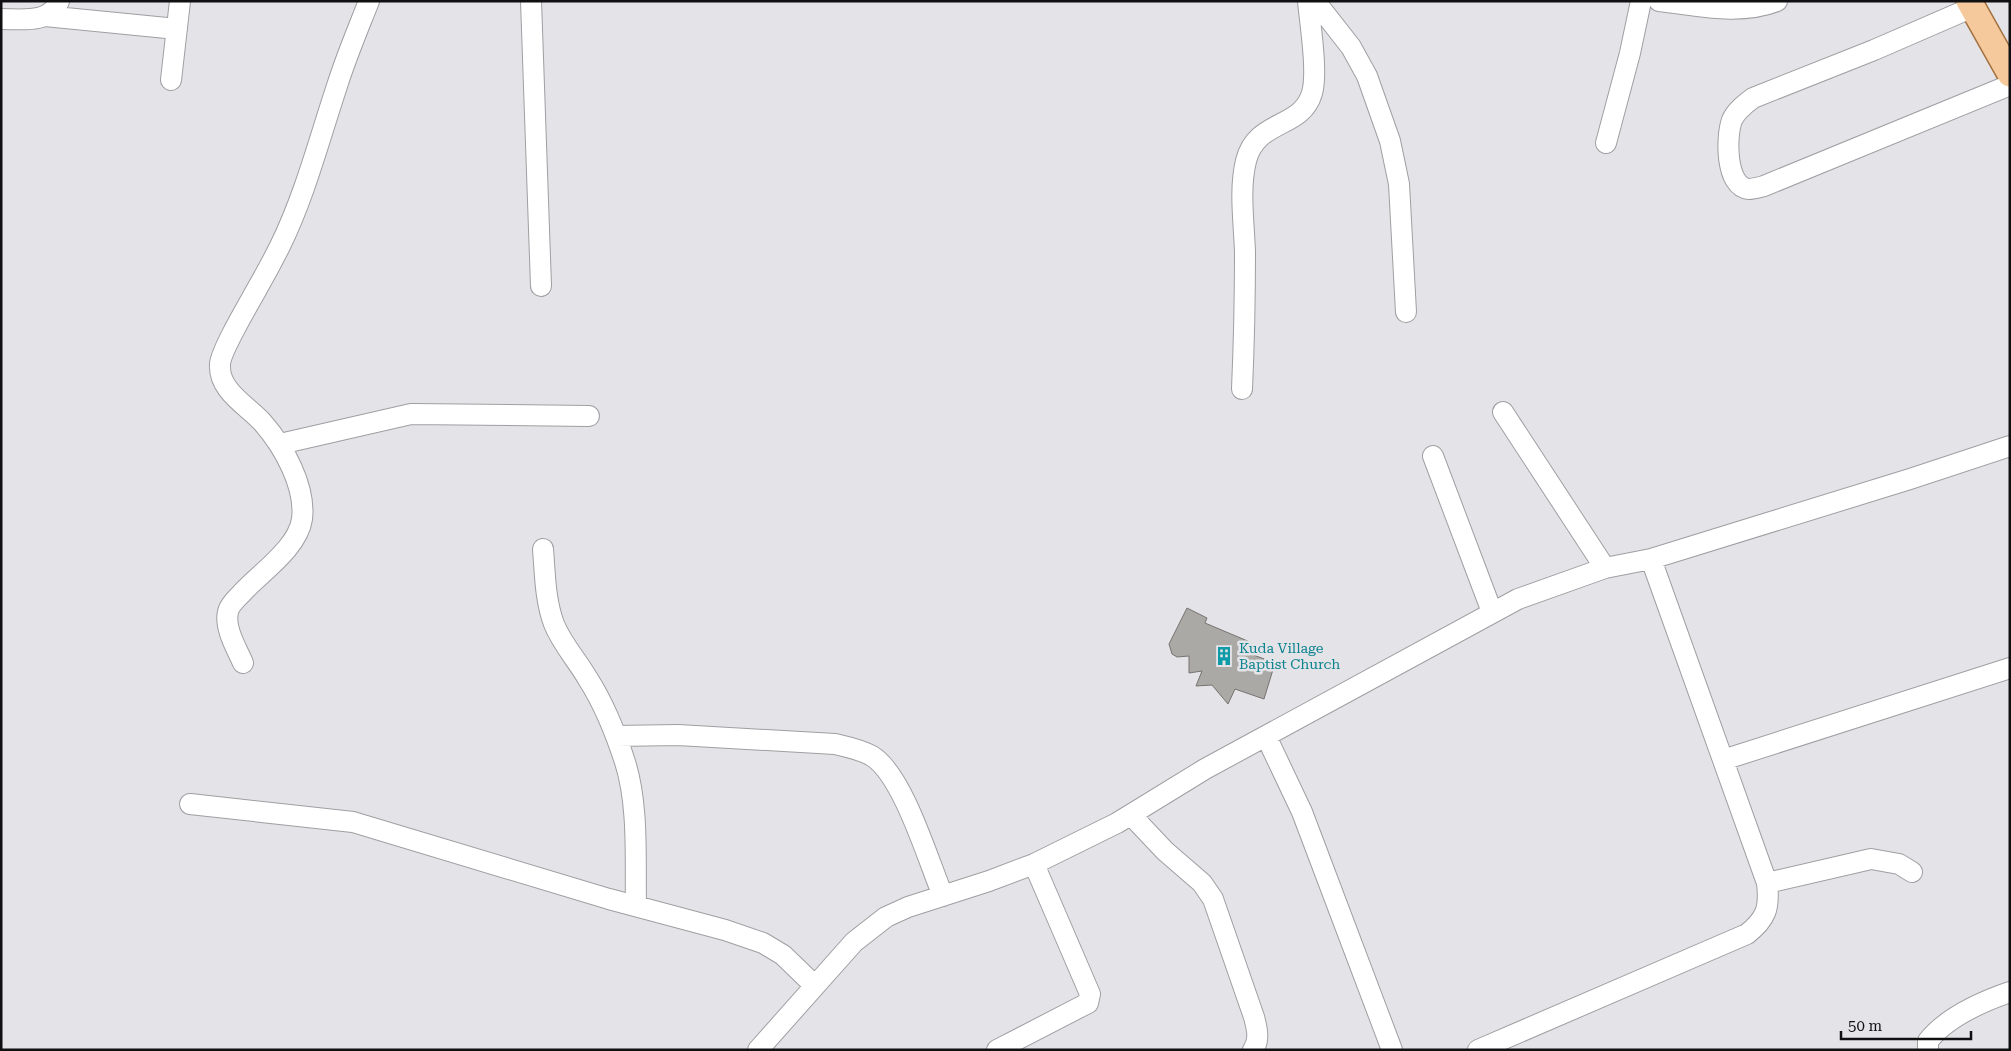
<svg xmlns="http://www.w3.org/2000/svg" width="2011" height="1051" viewBox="0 0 2011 1051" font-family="'Roboto Serif',serif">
	<rect width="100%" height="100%" fill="#e4e4e8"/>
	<path fill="#aba9a6" stroke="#767370" d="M1187,608l20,10 -2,5 45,19 1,12 24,9 -11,36 -29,-10 -7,15 -16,-19 -16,1 6,-15 -13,2v-17l-12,1 -5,-3 -3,-10z"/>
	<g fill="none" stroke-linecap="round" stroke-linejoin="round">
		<g stroke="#9f9fa3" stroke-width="22">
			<path id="minor" d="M531,1l10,285
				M1315,1l36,46 16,29 23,65 9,43 7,128
				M1659,1c38,4 80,15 118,0
				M1973,7l-99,43 -121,48c-8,6 -17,13 -21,22 -6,16 -7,67 17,69 4,0 11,-2 15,-3l246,-101
				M45,16l132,13
				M1,19c21,0 49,5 58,-18
				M171,80l9,-79
				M1606,143l24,-90 11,-52
				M1242,389c2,-45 3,-91 3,-137 -1,-29 -6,-63 1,-91 10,-42 56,-32 66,-68 6,-21 -2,-69 -4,-92
				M1503,412l102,156
				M280,444l131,-30 178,2
				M1433,456l59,156
				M543,549c2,24 2,51 11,75 8,20 23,36 34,55 16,25 28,55 37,83 14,44 10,99 11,144
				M243,663c-6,-14 -19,-35 -15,-51 1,-6 8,-13 13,-18 19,-21 57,-46 61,-75 4,-32 -18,-72 -39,-96 -15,-17 -45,-32 -43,-59 1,-14 30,-62 38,-77 8,-14 15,-27 22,-41 25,-51 39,-106 57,-160 9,-29 21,-57 32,-85
				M616,736l62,-1 157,9c13,3 25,5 37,12 31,19 56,104 71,140
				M1266,736l36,76 90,238
				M1723,760l287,-92
				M190,804l163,18 256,77 116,31 38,13 20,12 32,31
				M1131,815l34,36 37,32 11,16 41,118c3,11 6,23 -1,33
				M1767,883l104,-24 28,5 13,8
				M758,1050l96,-108 32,-25 22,-10 81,-26 45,-17 83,-41 88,-54 313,-170 87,-31 46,-9 259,-80 100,-33
				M997,1050l91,-47 2,-9 -56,-130
				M1478,1050l269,-116c19,-15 23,-26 20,-51l-116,-324
				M1928,1050v-9c19,-24 53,-39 82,-49"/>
		</g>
		<g stroke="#a17140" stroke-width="28">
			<path id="major" d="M1969,1l41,73"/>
		</g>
		<use href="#minor" stroke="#fff" stroke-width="20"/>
		<use href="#major" stroke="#f5c99b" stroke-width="25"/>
	</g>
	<defs>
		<g id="building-bare" transform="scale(1.5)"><path d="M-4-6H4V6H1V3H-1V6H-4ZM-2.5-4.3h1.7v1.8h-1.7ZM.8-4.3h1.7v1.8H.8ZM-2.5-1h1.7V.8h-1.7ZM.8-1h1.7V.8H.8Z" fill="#0f9aa8" stroke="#e4e4e8" stroke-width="2.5" paint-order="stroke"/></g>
	</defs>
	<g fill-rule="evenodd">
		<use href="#building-bare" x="1224" y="656"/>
	</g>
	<g text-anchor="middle" stroke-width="5" stroke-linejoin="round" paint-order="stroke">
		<g font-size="14" fill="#0d838f" stroke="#e4e4e8" text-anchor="start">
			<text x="1239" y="653">Kuda Village<tspan x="1239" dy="16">Baptist Church</tspan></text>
		</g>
	</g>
	<rect width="2011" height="1051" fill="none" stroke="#101012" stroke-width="5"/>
	<path d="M1841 1031v8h130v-8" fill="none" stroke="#101012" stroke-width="2.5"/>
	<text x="1848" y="1031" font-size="15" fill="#101012" stroke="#e4e4e8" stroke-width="4" paint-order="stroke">50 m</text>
</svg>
